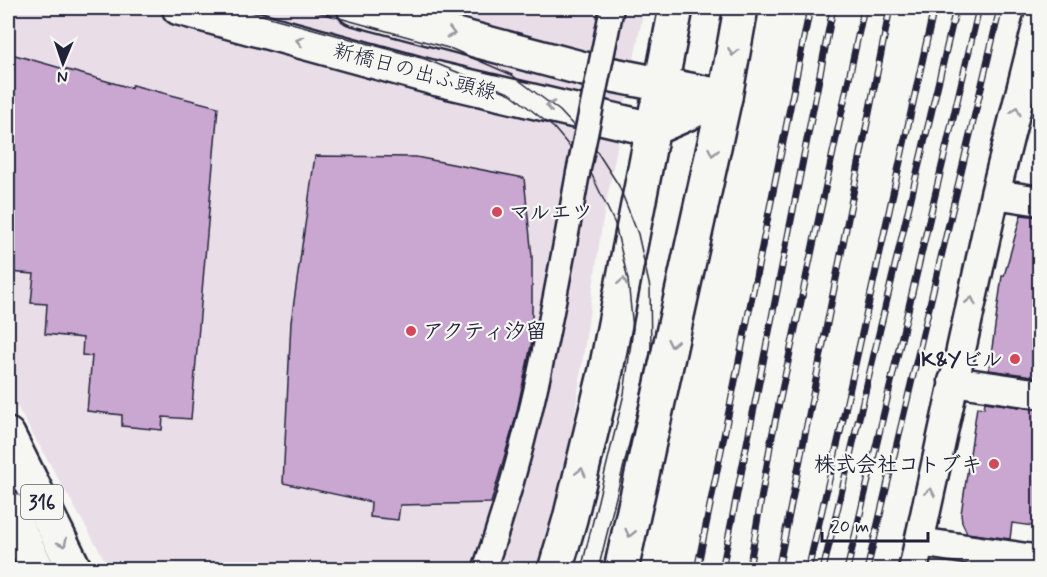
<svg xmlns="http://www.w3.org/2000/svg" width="1047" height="577" viewBox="0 0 1047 577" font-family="Mynerve,'Klee One',sans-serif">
	<rect width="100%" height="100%" fill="#f6f6f2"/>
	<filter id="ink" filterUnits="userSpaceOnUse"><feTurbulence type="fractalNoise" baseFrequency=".0167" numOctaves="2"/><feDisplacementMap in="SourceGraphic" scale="12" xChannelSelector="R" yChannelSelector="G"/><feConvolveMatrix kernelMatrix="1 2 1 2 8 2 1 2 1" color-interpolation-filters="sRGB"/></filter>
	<g filter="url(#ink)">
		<path fill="#e9dee8" d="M8,8h636l-42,217 -35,244 -28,100h-429l-102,-178z"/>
		<path fill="#caa7d1" stroke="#22223b" stroke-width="1.5" d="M8,53l123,35 1,-3 86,22 -27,312 -28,-2 -1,13 -40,-4v-11l-35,-4 5,-55 -10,-1 1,-17 -38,-4 2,-30 -16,-1 3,-29 -26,-2 1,-144h-1z
			M315,156l101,1 108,21 8,79v84l-17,79 -24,83 -91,2 -2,15 -28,-3 1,-15 -88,-19 8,-161z
			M1021,215l19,2v160l-51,-7 13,-94h2z
			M985,402l55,8v117l-28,-4 -2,16 -43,-6 -5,-11 -1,-8 16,-107 7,1z"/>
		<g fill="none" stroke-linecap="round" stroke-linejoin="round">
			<g stroke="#22223b" stroke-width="27">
				<path id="pedestrian" d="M484,570c46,-129 70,-264 94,-397"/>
			</g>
			<g stroke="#22223b" stroke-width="33">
				<path id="minor" d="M995,194l45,7
					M953,381l87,13
					M919,542l121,18
					M913,570l82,-376 45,-180"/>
			</g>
			<g stroke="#22223b" stroke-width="38">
				<path id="tertiary" d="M661,85l15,-77
					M725,97l16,-89"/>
			</g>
			<g stroke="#22223b" stroke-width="38">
				<path id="secondary" d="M179,8l259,71 214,50 73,-32
					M354,8l234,62 137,27 -104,473
					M555,570l15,-51 36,-149 51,-263"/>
			</g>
			<g stroke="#22223b" stroke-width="38">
				<path id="primary" d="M8,435l67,135"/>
			</g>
			<g stroke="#22223b" stroke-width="38">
				<path id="motorway" d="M8,508l30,62"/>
			</g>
			<use href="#pedestrian" stroke="#f6f6f2" stroke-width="22"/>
			<use href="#minor" stroke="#f6f6f2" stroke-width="28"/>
			<use href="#tertiary" stroke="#f6f6f2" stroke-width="33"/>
			<use href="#secondary" stroke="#f6f6f2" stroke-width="33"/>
			<use href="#primary" stroke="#f6f6f2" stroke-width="33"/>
			<use href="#motorway" stroke="#f6f6f2" stroke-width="33"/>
			<path stroke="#22223b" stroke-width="1.5" d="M236,8l189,51 86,35 43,34 36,43 25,53 13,56 5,49 -9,65 -43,176
				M303,8l149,41 60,26 48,36 36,39 23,36 19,48 12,54 1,61 -11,51 -42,170"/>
			<g stroke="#22223b" stroke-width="7">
				<path id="rail" d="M697,570l113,-562
					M722,570l111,-562
					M749,570l22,-129 93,-433
					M778,570l112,-562
					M808,570l32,-137 94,-425
					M823,570l133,-562
					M847,570l132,-562
					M867,570l133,-562"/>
			</g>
			<use href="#rail" stroke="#f6f6f2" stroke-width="4.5" stroke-dasharray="14" stroke-linecap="butt"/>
			<g stroke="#22223b" stroke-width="27" stroke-linecap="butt">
				<path id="pedestrian-bridge" d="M578,173l34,-165"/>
			</g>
			<use href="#pedestrian-bridge" stroke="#f6f6f2" stroke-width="22"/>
		</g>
		<defs><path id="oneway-chevron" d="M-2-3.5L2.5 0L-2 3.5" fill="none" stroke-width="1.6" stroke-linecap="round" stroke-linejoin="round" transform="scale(1.5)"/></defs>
		<g stroke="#9797a0">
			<use href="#oneway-chevron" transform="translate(451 33) rotate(15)"/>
			<use href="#oneway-chevron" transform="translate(300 41) rotate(-165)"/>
			<use href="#oneway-chevron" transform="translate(733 52) rotate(100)"/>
			<use href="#oneway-chevron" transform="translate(550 106) rotate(-167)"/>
			<use href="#oneway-chevron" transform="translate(1016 111) rotate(-76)"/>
			<use href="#oneway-chevron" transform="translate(713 152) rotate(102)"/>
			<use href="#oneway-chevron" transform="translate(623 282) rotate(-79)"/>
			<use href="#oneway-chevron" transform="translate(971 301) rotate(-77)"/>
			<use href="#oneway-chevron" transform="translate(672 343) rotate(102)"/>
			<use href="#oneway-chevron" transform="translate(581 472) rotate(-76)"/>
			<use href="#oneway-chevron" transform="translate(930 492) rotate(-78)"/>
			<use href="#oneway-chevron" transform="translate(630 533) rotate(103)"/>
			<use href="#oneway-chevron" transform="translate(63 543) rotate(63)"/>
		</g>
	</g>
	<g fill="#d1495b" stroke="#f6f6f2" stroke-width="2">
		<circle cx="497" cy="212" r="6"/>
		<circle cx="411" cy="331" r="6"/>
		<circle cx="1015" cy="359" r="6"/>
		<circle cx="994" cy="464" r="6"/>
	</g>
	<g text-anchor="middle" stroke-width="4.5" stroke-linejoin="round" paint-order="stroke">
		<rect fill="#f6f6f2" stroke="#626272" stroke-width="1.5" x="21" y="485" width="42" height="34" rx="4.5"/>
		<g font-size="20" font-weight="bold" fill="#22223b">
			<text x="42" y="509">316</text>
		</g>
		<g font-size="21" fill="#22223b" stroke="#f6f6f2">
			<text transform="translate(415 71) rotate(15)" y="7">新橋日の出ふ頭線</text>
		</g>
		<g font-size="21" font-weight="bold" fill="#22223b" stroke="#f6f6f2" text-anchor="start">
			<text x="509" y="219">マルエツ</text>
			<text x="423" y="338">アクティ汐留</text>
			<text x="1003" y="366" text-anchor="end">K&amp;Yビル</text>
			<text x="982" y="471" text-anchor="end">株式会社コトブキ</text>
		</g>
	</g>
	<rect width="1047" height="577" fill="none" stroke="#f6f6f2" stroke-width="30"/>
	<rect x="15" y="15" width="1017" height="547" fill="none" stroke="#22223b" stroke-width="2" filter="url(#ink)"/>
	<g transform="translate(63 63) rotate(182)" stroke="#f6f6f2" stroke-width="4.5" paint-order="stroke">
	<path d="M0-4.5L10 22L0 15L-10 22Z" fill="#22223b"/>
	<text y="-9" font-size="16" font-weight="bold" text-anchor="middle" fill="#22223b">N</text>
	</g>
	<path d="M822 532v9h106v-9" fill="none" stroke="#22223b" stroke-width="3"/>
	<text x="831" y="532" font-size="18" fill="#22223b" stroke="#f6f6f2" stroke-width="4.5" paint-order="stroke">20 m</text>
</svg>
